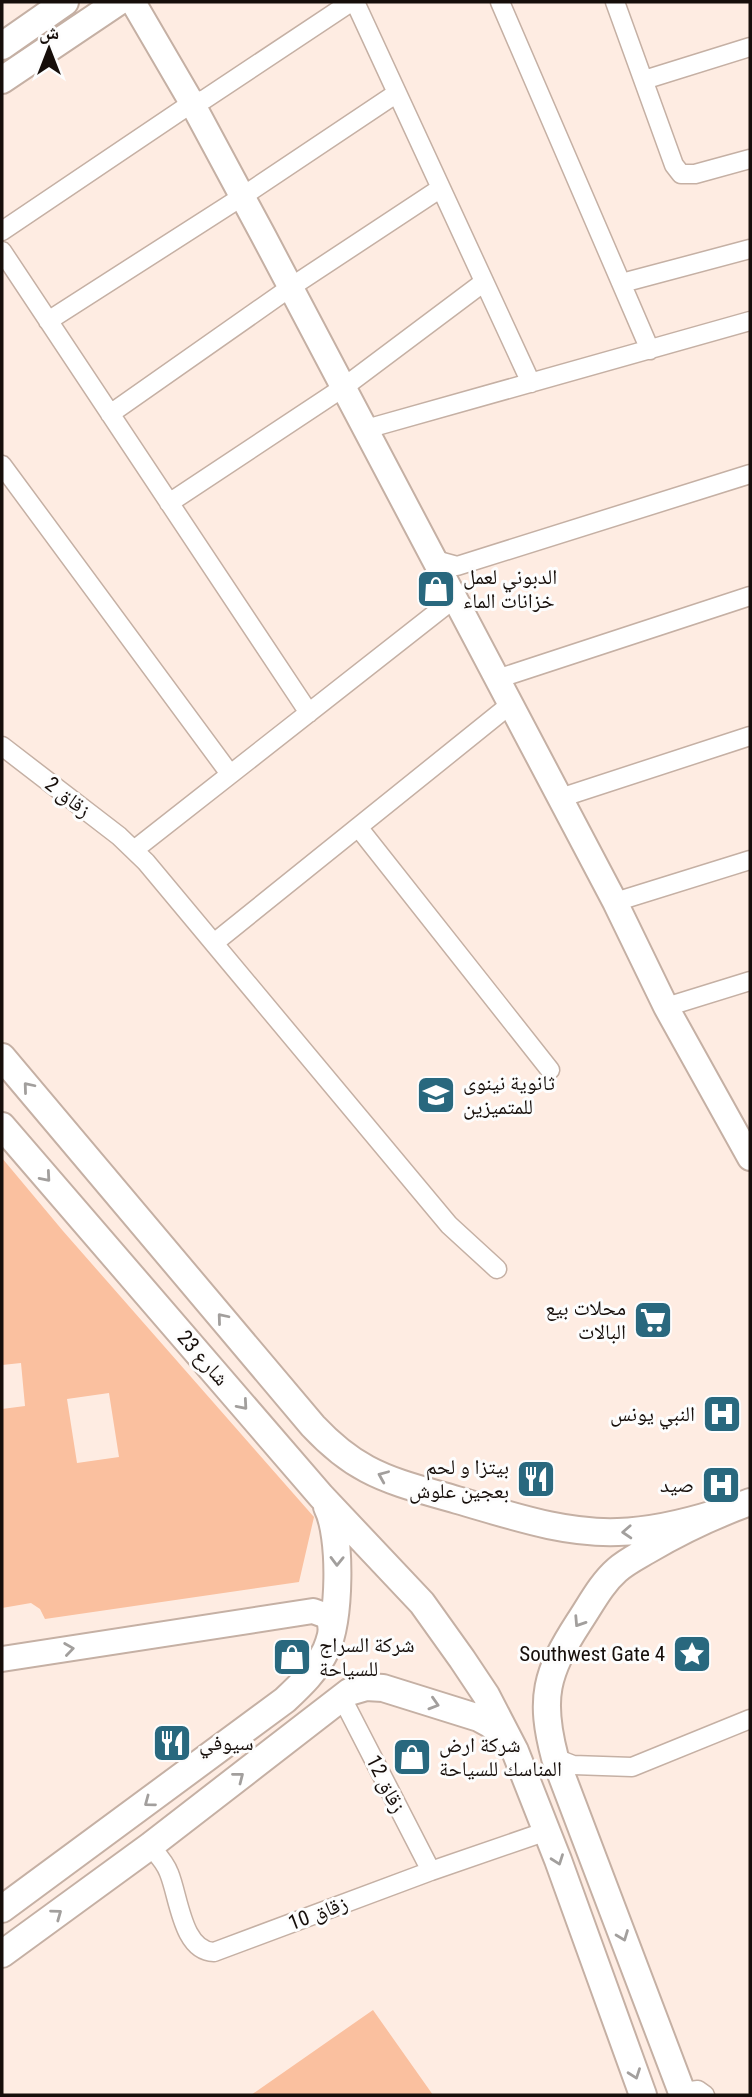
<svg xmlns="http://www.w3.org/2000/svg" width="752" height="2097" viewBox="0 0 752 2097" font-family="'Roboto Condensed','Noto Naskh Arabic',sans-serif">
	<rect width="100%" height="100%" fill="#feece2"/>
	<path fill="#fac09f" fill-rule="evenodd" d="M2,1158l61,73 251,286 -15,65 -254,37 -5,-10 -9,-6 -29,5v-199l23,-3 -4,-43 -19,2zM109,1393l10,64 -42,6 -10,-64z
		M373,2010l60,85h-182z"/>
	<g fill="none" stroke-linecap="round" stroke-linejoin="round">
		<g stroke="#c5b0a4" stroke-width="21">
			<path id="street" d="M355,2l176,381
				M500,2l150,348
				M615,2l59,163 7,9h14l55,-15
				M644,80l106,-33
				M2,231l190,-128 13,-4 146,-97
				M2,251l307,462
				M622,283l128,-34
				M48,321l195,-125 154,-103
				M110,414l181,-127 150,-99
				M366,429l384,-108
				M2,465l228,309
				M169,503l175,-116 140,-105
				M435,560l22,6 293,-92
				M497,679l253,-83
				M2,746l117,90 27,26 303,363 48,44
				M560,798l190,-62
				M358,827l192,243
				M134,850l321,-252
				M615,902l135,-42
				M214,943l297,-239
				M666,1007l84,-26
				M341,1696l90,175
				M555,1758l18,7 59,2 118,-48
				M150,1846c7,8 15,16 19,27 10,24 13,78 45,79l217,-81 116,-40
				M682,2092l16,-2 7,5"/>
		</g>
		<g stroke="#c5b0a4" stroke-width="28">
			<path id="secondary" d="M133,2l59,101 71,132 352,667 51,105 84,151
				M2,1659l311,-48 14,5 3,7 1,10"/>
		</g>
		<g stroke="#c5b0a4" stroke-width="30">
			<path id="primary" d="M2,46l63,-44
				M2,80l116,-78
				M2,1057l311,369c16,17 33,32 54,43 28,15 60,22 90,31 53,15 106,34 161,32 35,-1 67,-9 99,-19
				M2,1126l319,370 101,107 40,56 24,36 29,56 43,109 85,235
				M2,1909l283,-209c16,-15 31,-29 41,-50 14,-30 16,-114 1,-143
				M2,1954l148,-108 199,-154 17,-5 17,1 96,30 11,6 16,14
				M683,2095l-128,-337c-16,-60 -9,-85 24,-136 12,-18 22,-38 38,-52 9,-8 21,-14 31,-20 34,-20 66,-35 102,-48"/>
		</g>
		<use href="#street" stroke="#fff" stroke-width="18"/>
		<use href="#secondary" stroke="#fff" stroke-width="24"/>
		<use href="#primary" stroke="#fff" stroke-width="26"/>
	</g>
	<defs><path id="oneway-chevron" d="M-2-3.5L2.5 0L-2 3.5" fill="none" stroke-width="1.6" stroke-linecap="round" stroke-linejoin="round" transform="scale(1.75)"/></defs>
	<g stroke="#a29f9d">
		<use href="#oneway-chevron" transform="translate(28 1087) rotate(-130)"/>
		<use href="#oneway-chevron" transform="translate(46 1177) rotate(49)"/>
		<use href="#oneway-chevron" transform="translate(222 1318) rotate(-130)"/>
		<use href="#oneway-chevron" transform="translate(243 1405) rotate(49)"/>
		<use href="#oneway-chevron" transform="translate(383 1476) rotate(-157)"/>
		<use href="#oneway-chevron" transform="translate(627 1532) rotate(177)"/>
		<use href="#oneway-chevron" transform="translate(337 1561) rotate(91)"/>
		<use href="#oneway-chevron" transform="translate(579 1622) rotate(123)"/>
		<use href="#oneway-chevron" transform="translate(69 1649) rotate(-8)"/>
		<use href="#oneway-chevron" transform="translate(434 1704) rotate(17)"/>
		<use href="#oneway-chevron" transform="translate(239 1777) rotate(-38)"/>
		<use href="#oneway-chevron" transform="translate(149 1802) rotate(143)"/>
		<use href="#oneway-chevron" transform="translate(558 1860) rotate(70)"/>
		<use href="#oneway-chevron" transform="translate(57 1914) rotate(-36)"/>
		<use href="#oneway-chevron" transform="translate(623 1936) rotate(69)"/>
		<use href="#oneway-chevron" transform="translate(635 2074) rotate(70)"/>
	</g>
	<defs>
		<g id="shop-square" transform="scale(2.0125)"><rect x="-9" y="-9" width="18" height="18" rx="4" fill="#29687e" stroke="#fdfdfd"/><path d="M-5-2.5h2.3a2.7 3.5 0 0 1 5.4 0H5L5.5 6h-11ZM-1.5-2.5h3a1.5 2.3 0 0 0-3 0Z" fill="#fff"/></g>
		<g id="school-square" transform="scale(2.0125)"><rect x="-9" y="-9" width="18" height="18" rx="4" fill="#29687e" stroke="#fdfdfd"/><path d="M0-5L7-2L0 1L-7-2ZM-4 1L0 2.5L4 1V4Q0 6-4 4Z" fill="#fff"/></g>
		<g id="supermarket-square" transform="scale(2.0125)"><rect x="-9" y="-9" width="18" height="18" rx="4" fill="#29687e" stroke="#fdfdfd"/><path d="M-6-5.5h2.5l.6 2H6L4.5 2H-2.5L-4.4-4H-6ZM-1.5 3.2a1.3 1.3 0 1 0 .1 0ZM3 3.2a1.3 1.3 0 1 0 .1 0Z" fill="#fff"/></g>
		<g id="hospital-square" transform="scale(2.0125)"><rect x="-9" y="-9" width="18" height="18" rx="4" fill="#29687e" stroke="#fdfdfd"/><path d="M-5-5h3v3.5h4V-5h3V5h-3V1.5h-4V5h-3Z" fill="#fff"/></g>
		<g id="restaurant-square" transform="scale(2.0125)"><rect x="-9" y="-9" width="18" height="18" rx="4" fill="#29687e" stroke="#fdfdfd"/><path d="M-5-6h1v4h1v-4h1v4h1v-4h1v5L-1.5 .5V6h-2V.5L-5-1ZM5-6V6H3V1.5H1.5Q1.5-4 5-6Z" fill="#fff"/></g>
		<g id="sight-square" transform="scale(2.0125)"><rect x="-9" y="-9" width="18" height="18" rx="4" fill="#29687e" stroke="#fdfdfd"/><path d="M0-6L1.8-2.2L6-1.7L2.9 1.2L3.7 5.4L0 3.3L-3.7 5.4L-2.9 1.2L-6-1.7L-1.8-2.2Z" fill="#fff"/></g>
	</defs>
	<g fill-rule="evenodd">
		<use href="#shop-square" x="436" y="589"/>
		<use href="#school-square" x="436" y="1095"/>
		<use href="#supermarket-square" x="653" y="1320"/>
		<use href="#hospital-square" x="722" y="1414"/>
		<use href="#restaurant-square" x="536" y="1479"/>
		<use href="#hospital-square" x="721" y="1485"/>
		<use href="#sight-square" x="692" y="1654"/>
		<use href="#shop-square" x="292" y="1657"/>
		<use href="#restaurant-square" x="172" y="1743"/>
		<use href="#shop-square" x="412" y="1757"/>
	</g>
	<g text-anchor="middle" stroke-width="6" stroke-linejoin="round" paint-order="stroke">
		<g font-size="21" fill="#160e0a" stroke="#fdfdfd" text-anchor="start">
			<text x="463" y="584">الدبوني لعمل<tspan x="463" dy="24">خزانات الماء</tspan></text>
			<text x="463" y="1090">ثانوية نينوى<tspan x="463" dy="24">للمتميزين</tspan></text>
			<text x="626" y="1315" text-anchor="end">محلات بيع<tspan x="626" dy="24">البالات</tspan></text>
			<text x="695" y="1421" text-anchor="end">النبي يونس</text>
			<text x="509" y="1474" text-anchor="end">بيتزا و لحم<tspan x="509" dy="24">بعجين علوش</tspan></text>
			<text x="694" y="1492" text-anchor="end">صيد</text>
			<text x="319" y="1652">شركة السراج<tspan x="319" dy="24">للسياحة</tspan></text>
			<text x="665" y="1661" text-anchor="end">Southwest Gate 4</text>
			<text x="199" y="1750">سيوفي</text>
			<text x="439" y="1752">شركة ارض<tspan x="439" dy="24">المناسك للسياحة</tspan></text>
		</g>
		<g font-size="21" fill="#160e0a" stroke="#fdfdfd">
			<text transform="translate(68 797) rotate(38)" y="7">زقاق 2</text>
			<text transform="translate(203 1358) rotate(49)" y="7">شارع 23</text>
			<text transform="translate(386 1784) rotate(63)" y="7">زقاق 12</text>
			<text transform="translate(318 1913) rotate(-21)" y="7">زقاق 10</text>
		</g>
	</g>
	<rect width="752" height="2097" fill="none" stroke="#160e0a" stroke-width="7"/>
	<g transform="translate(49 49)" stroke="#fdfdfd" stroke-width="5" paint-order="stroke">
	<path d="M0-5L12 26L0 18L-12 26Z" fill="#160e0a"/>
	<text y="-10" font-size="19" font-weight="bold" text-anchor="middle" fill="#160e0a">ش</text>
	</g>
</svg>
